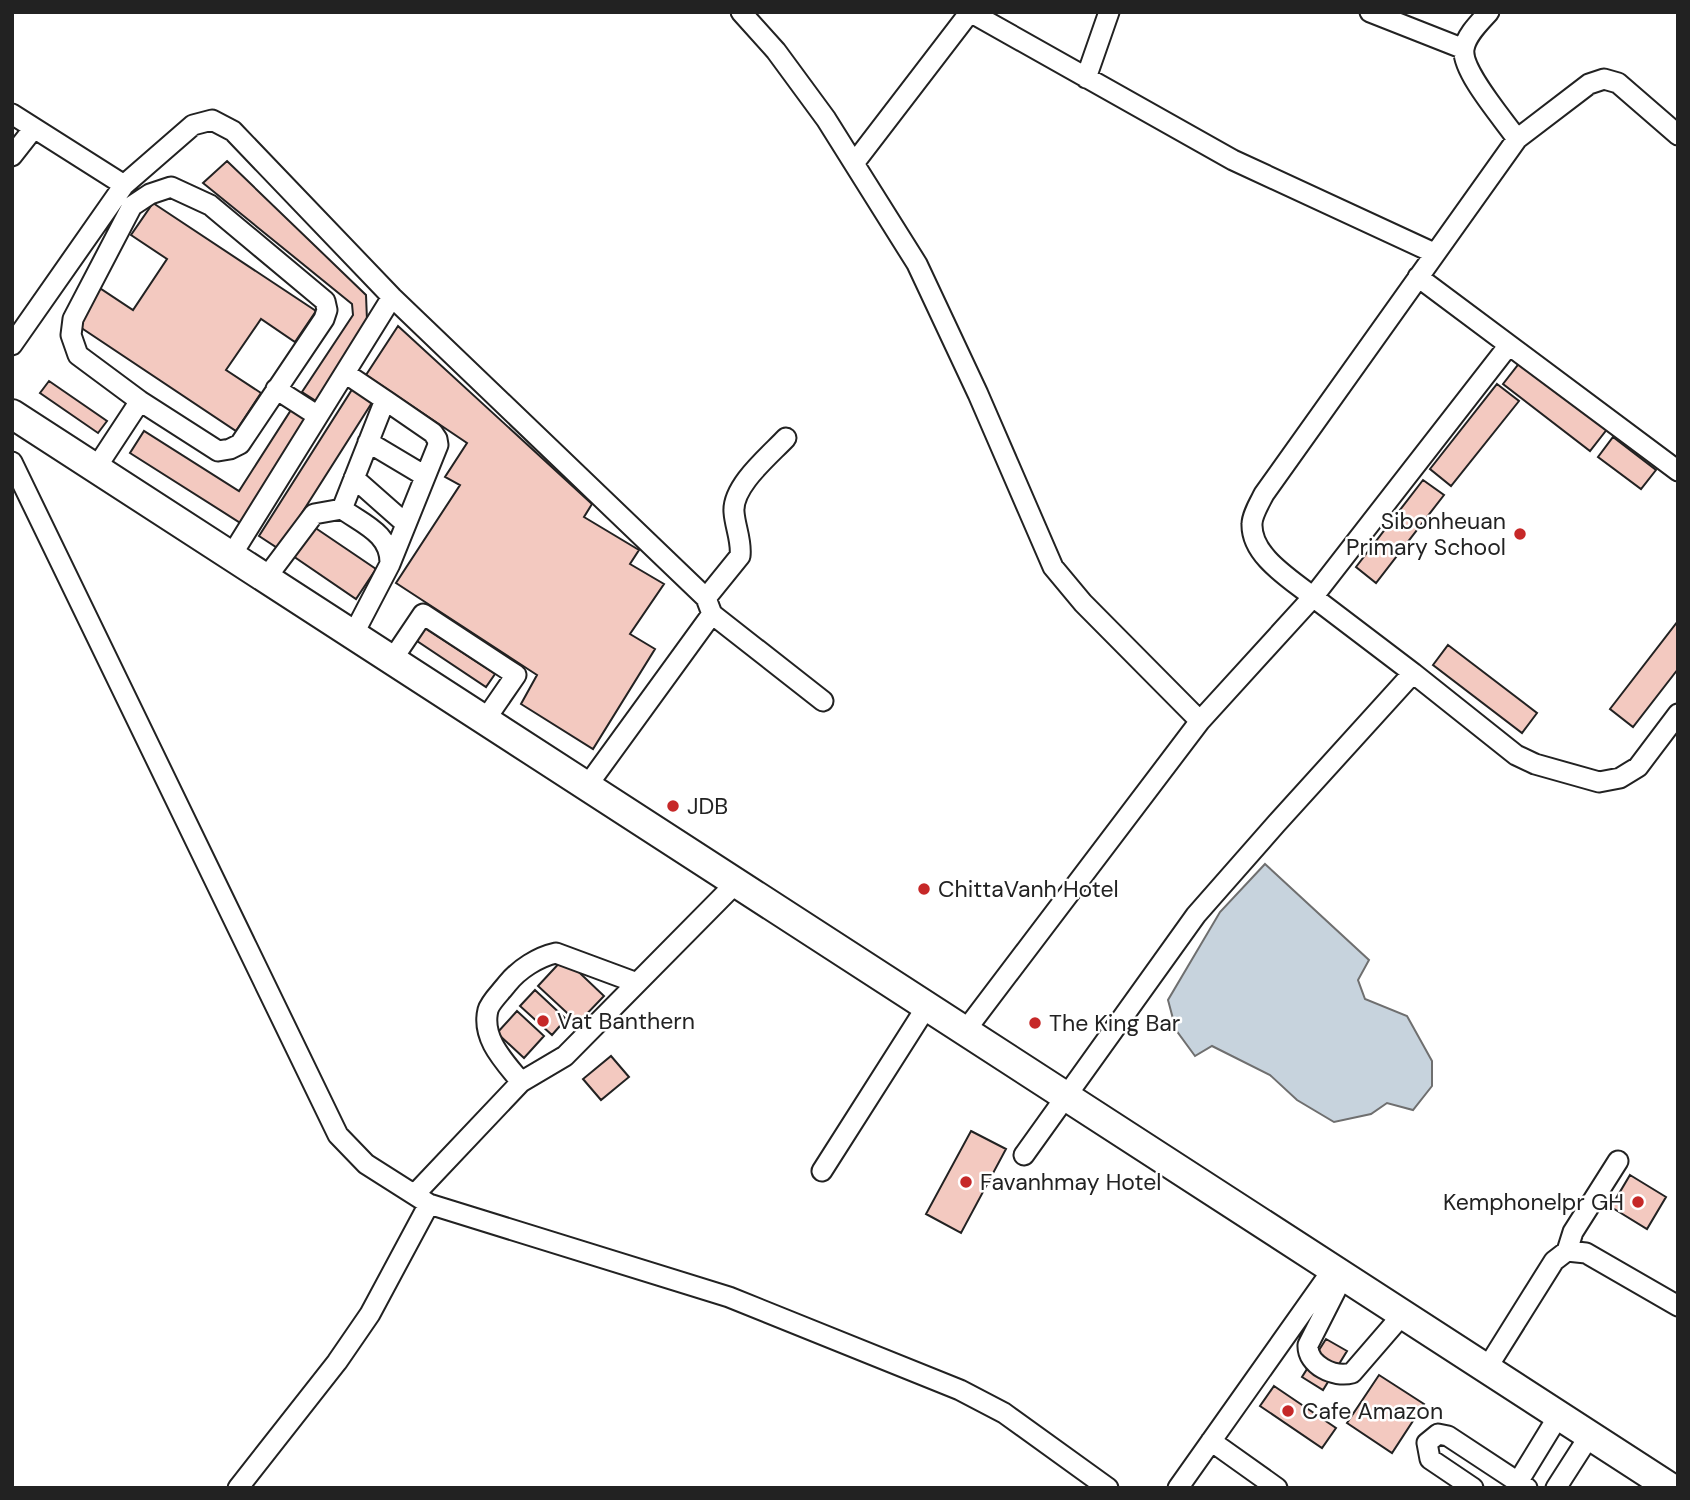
<svg xmlns="http://www.w3.org/2000/svg" width="1690" height="1500" viewBox="0 0 1690 1500" font-family="'DM Sans',sans-serif">
	<rect width="100%" height="100%" fill="#fff"/>
	<path fill="#c7d3dd" stroke="#6f6f6f" stroke-width="2" d="M1265,864l104,96 -11,20 7,19 42,17 25,45v25l-19,24 -26,-7 -16,11 -37,8 -37,-22 -27,-25 -58,-29 -17,10 -19,-26 -8,-30 52,-88z"/>
	<path fill="#f3c9c0" stroke="#222" stroke-width="2" d="M227,161l139,134 1,25 -51,81 -14,-9 51,-77 -1,-11 -149,-121z
		M153,203l163,108 -21,31 -34,-23 -35,51 35,23 -25,38 -162,-108 24,-36 35,23 34,-51 -36,-24z
		M398,326l194,178 -8,13 55,33 -9,14 34,20 -34,50 25,15 -62,100 -72,-45 16,-29 -141,-92 64,-98 -15,-8 22,-34 -101,-68z
		M1521,361l87,67 -18,23 -87,-67z
		M49,381l58,40 -9,12 -58,-40z
		M1497,384l22,17 -68,85 -21,-17z
		M353,388l20,13 -94,148 -20,-13z
		M291,410l17,11 -66,103 -112,-71 14,-22 95,60z
		M1613,437l43,33 -15,19 -43,-32z
		M1423,480l21,15 -68,88 -20,-16z
		M314,527l62,42 -20,30 -63,-43z
		M1678,621v48l-45,58 -23,-18z
		M423,627l72,47 -9,13 -72,-48z
		M1448,645l89,68 -15,20 -89,-68z
		M564,958l40,38 -26,27 -40,-37z
		M535,990l31,29 -14,16 -32,-29z
		M517,1011l27,25 -20,22 -27,-25z
		M611,1056l18,21 -28,23 -18,-21z
		M971,1131l35,18 -45,84 -35,-19z
		M1630,1175l36,22 -19,32 -36,-22z
		M1326,1339l21,12 -24,39 -21,-13z
		M1379,1375l45,29 -32,49 -45,-30z
		M1274,1386l62,42 -14,20 -62,-42z"/>
	<g fill="none" stroke-linecap="round" stroke-linejoin="round">
		<g stroke="#222" stroke-width="23">
			<path id="minor" d="M741,12l35,39 50,68 91,145 61,130 75,173 30,36 117,118
				M970,12l263,148 201,93
				M1370,12l94,37
				M1489,12c-9,10 -23,23 -25,37 -3,22 40,71 53,90
				M1086,78l23,-66
				M12,114l112,71 -112,160
				M12,156l22,-28
				M855,162l115,-150
				M124,185l69,-60 19,-5 21,11 159,166 314,301 6,16 -125,172
				M171,187l39,18 115,96 2,9 -3,9 -84,125 -10,5 -12,2 -78,-50 -62,-46 -7,-20 2,-16 59,-113 18,-12z
				M1418,277l260,194
				M276,389l42,27
				M385,400l48,33 4,6 1,6 -48,119
				M368,442l57,34
				M12,462l326,673 28,29 63,40 300,93 231,93 44,23 104,75
				M96,468l44,-67
				M354,478l52,46
				M342,509c21,15 49,25 48,55l-37,71
				M231,556l161,-259
				M266,578l48,-64 28,-5 43,-109 -40,-27
				M706,598l34,-42c2,-15 -5,-29 -6,-44 -2,-26 35,-56 52,-74
				M712,614l111,87
				M392,660l31,-46 93,61 -31,45
				M1413,673l103,82 19,9 64,18 21,-4 18,-11 40,-53
				M965,1031l235,-310 113,-124c-22,-18 -62,-41 -61,-73 0,-9 8,-22 12,-30l253,-355 72,-55 15,-5 14,4 60,52
				M521,1082c-16,-20 -40,-43 -33,-72 2,-8 13,-18 19,-26 12,-15 31,-27 49,-31l81,30
				M1024,1155l172,-240 80,-91 137,-151 -100,-76 196,-252
				M822,1171l105,-165
				M415,1194l106,-112 44,-26 171,-173
				M1567,1251l6,-19 45,-71
				M1343,1276l-35,69c-1,20 26,33 44,28l51,-59
				M1487,1368l67,-107 13,-10 19,2 92,53
				M1211,1441l66,47
				M1518,1482l41,-67
				M238,1488l99,-126 33,-48 59,-110
				M1178,1488l155,-219
				M1473,1488l-43,-29 -3,-16 11,-9 10,2 79,52
				M1556,1488l34,-53"/>
		</g>
		<g stroke="#222" stroke-width="32">
			<path id="highway" d="M12,414l1659,1074"/>
		</g>
		<use href="#minor" stroke="#fff" stroke-width="19"/>
		<use href="#highway" stroke="#fff" stroke-width="28"/>
	</g>
	<g fill="#c62828" stroke="#fff" stroke-width="2.5">
		<circle cx="1520" cy="534" r="7"/>
		<circle cx="673" cy="806" r="7"/>
		<circle cx="924" cy="889" r="7"/>
		<circle cx="543" cy="1021" r="7"/>
		<circle cx="1035" cy="1023" r="7"/>
		<circle cx="966" cy="1182" r="7"/>
		<circle cx="1638" cy="1202" r="7"/>
		<circle cx="1288" cy="1411" r="7"/>
	</g>
	<g text-anchor="middle" stroke-width="5" stroke-linejoin="round" paint-order="stroke">
		<g font-size="23" fill="#222" stroke="#fff" text-anchor="start">
			<text x="1506" y="529" text-anchor="end">Sibonheuan<tspan x="1506" dy="26">Primary School</tspan></text>
			<text x="687" y="814">JDB</text>
			<text x="938" y="897">ChittaVanh Hotel</text>
			<text x="557" y="1029">Vat Banthern</text>
			<text x="1049" y="1031">The King Bar</text>
			<text x="980" y="1190">Favanhmay Hotel</text>
			<text x="1624" y="1210" text-anchor="end">Kemphonelpr GH</text>
			<text x="1302" y="1419">Cafe Amazon</text>
		</g>
	</g>
	<rect width="1690" height="1500" fill="none" stroke="#222222" stroke-width="28"/>
</svg>
